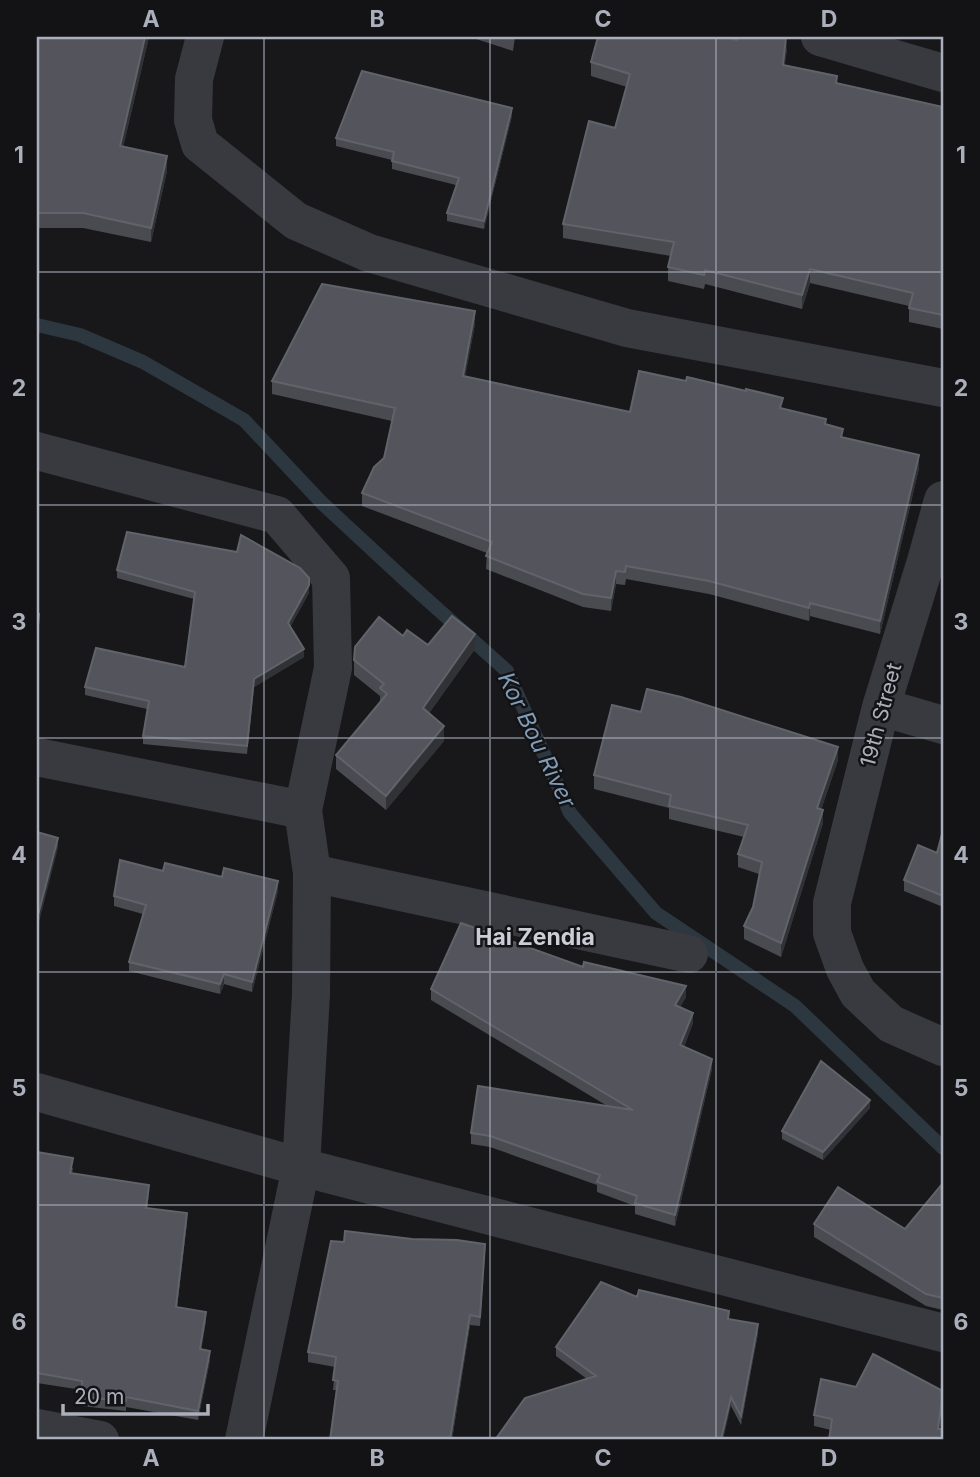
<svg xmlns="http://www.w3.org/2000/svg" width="980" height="1477" viewBox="0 0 980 1477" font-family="Inter,sans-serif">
	<rect width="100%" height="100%" fill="#18181b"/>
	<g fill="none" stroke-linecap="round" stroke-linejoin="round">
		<path stroke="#2d3740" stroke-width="14" d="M37,325l43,10 63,27 101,58 78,83 82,76 103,92 63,142 86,100 139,93 148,142"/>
		<path stroke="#393a40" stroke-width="38" d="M205,37l-11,42 -1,41 7,24 96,77 73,32 258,75 316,60
			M820,37l123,36
			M37,451l240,64 54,63 2,90 -30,142 9,63 -1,121 -10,173 -57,273
			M943,500l-17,61 -45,146 -49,196v30l13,36 13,24 33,31 52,23
			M881,707l62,18
			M37,757l266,53
			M312,873l377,81
			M37,1092l264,75 642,166
			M37,1428l63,12"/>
	</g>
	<path fill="#494b50" d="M37,37h112l-26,110 44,24 -16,71 -68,-14h-46z
		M470,37h45l-2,14z
		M787,50l-3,15 53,18 106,24v222l-34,-7v-16l-99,-23 -8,26 -97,-25 -1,5 -36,-8v-14l3,-11 -108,-18v-14l52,-96 12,-41 -36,-11v-14z
		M512,116l-28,113 -37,-8v-8l9,-28 -64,-16v-9l-56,-14v-8z
		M475,324l-10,52 165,36 153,-4 43,16 17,13 76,31 -39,166 -70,-18 -1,5 -100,-27 -83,-15 -1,6 -9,-1 -5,27 -28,-4 -97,-38 1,-16 -125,-47v-13l22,-35 8,-37 -120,-27v-13z
		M117,570l192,23 -19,34 14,30 -50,30 -7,67 -104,-10v-8l4,-27 -62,-14v-8l100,-20 9,-68 -77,-21z
		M403,636l25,9 47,4 -46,64 15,28 -58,69 -50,-41v-14l44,-53v-6l-26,-21v-15z
		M838,760l-17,50 2,13 -42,134 -37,-18v-13l9,-19 6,-33 -21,-7v-13l6,-17 -75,-18v-11l-75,-19v-14z
		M943,830v77l-39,-16v-11l33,-27z
		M278,891l-26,101 -28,-8 -4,10 -91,-23v-9l14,-48 -29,-8v-10z
		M583,967l103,30 -6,10 13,16 -9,24 28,22 -37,157 -40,-12v-8l-38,-14v-7l-107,-38 -19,-3v-11l138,-26 -178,-107v-11z
		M870,1108l-47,52 -41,-21v-8z
		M37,1152l36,16 -1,5 77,21 -2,14 40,14 -10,85 29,14 -5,28 9,11 -12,60 -72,-13v4l-45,-5 1,-16 -45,-7z
		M943,1183v127l-17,-4 -112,-69v-13l91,5z
		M485,1254l-5,72 -10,-1 -18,115h-122l6,-50h-3l2,-23 -27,-5v-10z
		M637,1297l92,22 29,14 -17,92 -10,-19 -144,-27 -31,-23v-9z
		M856,1387l87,4v18l-3,20 -109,1 -17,-4v-11z"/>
	<path fill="#313236" d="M145,37h4l-29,124v-15z
		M786,37l1,13 -4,29v-14z
		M512,108v8l-28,113v-8z
		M167,156v15l-16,71v-14z
		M810,269v14l-8,26v-14z
		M475,311v13l-12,65v-13z
		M919,455v13l-39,166v-13z
		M616,571v13l-5,27v-13z
		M309,585v8l-21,38v-8z
		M810,603v13l-1,5v-13z
		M475,634v15l-52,73v-14z
		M304,649v8l-50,30 -7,67 7,-75z
		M444,726v15l-58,69v-14z
		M838,747v13l-21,62v-14z
		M823,810v13l-42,134v-14z
		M58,838v10l-21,82v-11z
		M278,881v10l-26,101v-10z
		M224,974v10l-4,10v-10z
		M686,986v11l-11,19v-11z
		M693,1013v10l-13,33v-11z
		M712,1059v10l-37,157v-11z
		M870,1100v8l-47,52v-8z
		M149,1185v9l-3,24v-10z
		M187,1213v9l-11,94v-9z
		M206,1312v9l-6,37v-9z
		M470,1315v10l-18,115h-2z
		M758,1324v9l-17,92v-9z
		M210,1351v9l-12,60v-9z
		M731,1397v9l-8,34h-2z
		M943,1398v11l-5,31v-11z"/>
	<path fill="#54555c" stroke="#61636a" stroke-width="2" d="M37,37h108l-25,109 47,10 -16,72 -68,-15h-46z
		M598,37h127l12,3 1,-3h48l-3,28 54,11 -1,7 107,24v208l-34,-7 4,-15 -103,-24 -8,26 -97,-25 -1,5 -36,-8 6,-25 -111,-18 26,-103 26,7 15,-54 -39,-12z
		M362,71l150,37 -28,113 -37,-8 12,-35 -67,-17 2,-9 -58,-14z
		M322,284l153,27 -12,65 167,36 9,-41 47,10 1,-4 59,14v-2l37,9 -3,10 46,11 -1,5 18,5 -2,8 78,18 -39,166 -70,-18 -1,5 -100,-27 -83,-15 -1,6 -9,-1 -5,27 -28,-4 -97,-38 6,-14 -130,-49 12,-26 10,-9 11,-50 -123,-27z
		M127,532l110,20 4,-17 59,33 9,10v7l-21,38 16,26 -50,30 -7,67 -104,-10 6,-35 -64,-14 11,-39 89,19 10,-75 -78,-22z
		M37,614h2l-2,24z
		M452,616l23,18 -52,74 21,18 -58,70 -50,-41 51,-61 -7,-6 4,-4 -30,-24 1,-13 24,-30 24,19 4,-6 21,15z
		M647,689l34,8 157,50 -21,61 6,2 -42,133 -37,-17 9,-19 9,-45 -24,-8 10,-29 -79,-19 2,-11 -77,-20 18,-70 29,7z
		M943,830v66l-39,-16 14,-35 19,8z
		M37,832l21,6 -21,81z
		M120,860l43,11 2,-8 57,14 2,-9 54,13 -26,101 -28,-8 -4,10 -91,-22 17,-57 -32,-9z
		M461,923l122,44 1,-5 102,24 -11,19 18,8 -13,32 32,14 -37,156 -40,-12 2,-7 -40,-14 3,-7 -110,-39 -19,-3 7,-47 155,24 -202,-121z
		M821,1061l49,39 -47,52 -41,-21z
		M37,1152l36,6 -3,15 79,12 -3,23 41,5 -11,94 30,5 -6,37 10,2 -12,60 -72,-14v4l-45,-4 1,-16 -45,-8z
		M943,1183v115l-17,-4 -112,-70 24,-37 67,42z
		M345,1231l67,8 45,1 28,4 -5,73 -10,-2 -20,125h-120l8,-59 -5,-1 3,-23 -28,-5 23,-111 13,1z
		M601,1282l36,15 2,-7 90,21 -1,8 30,5 -17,92 -10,-19 -10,43h-226l30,-42 71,-22 -40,-29z
		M873,1354l70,37 -5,38h5v11h-114l3,-21 -18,-4 7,-36 35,8z"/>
	<path fill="none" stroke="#aaafbb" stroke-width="2" stroke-opacity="0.55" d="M264,37v1403M490,37v1403M716,37v1403M37,272h906M37,505h906M37,738h906M37,972h906M37,1205h906"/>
	<g text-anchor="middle" stroke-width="5" stroke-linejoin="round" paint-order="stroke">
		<g font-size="21" fill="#aaafbb" stroke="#131316">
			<text transform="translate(881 715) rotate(-75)" y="7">19th Street</text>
		</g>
		<g font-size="23" font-style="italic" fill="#809cb7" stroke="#131316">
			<text transform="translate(537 740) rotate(64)" y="8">Kor Bou River</text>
		</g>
		<g font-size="23" font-weight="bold" fill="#cbced7" stroke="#131316">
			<text x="535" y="945">Hai Zendia</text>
		</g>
	</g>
	<rect width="980" height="1477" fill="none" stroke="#131316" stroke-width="77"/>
	<path d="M63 1404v10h145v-10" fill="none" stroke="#aaafbb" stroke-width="3.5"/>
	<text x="74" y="1404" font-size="21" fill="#aaafbb" stroke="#131316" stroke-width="5" paint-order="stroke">20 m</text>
	<rect x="38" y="38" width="904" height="1400" fill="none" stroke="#aaafbb" stroke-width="2.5"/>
	<g font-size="23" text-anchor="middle" font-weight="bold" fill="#aaafbb">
		<text x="151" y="27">A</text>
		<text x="377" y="27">B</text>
		<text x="603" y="27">C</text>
		<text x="829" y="27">D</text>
		<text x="19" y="163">1</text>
		<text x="961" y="163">1</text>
		<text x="19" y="396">2</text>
		<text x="961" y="396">2</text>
		<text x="19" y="630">3</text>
		<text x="961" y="630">3</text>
		<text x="19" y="863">4</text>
		<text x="961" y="863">4</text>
		<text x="19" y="1096">5</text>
		<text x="961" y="1096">5</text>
		<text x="19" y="1330">6</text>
		<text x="961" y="1330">6</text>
		<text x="151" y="1466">A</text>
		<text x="377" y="1466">B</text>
		<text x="603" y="1466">C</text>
		<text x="829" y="1466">D</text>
	</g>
</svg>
